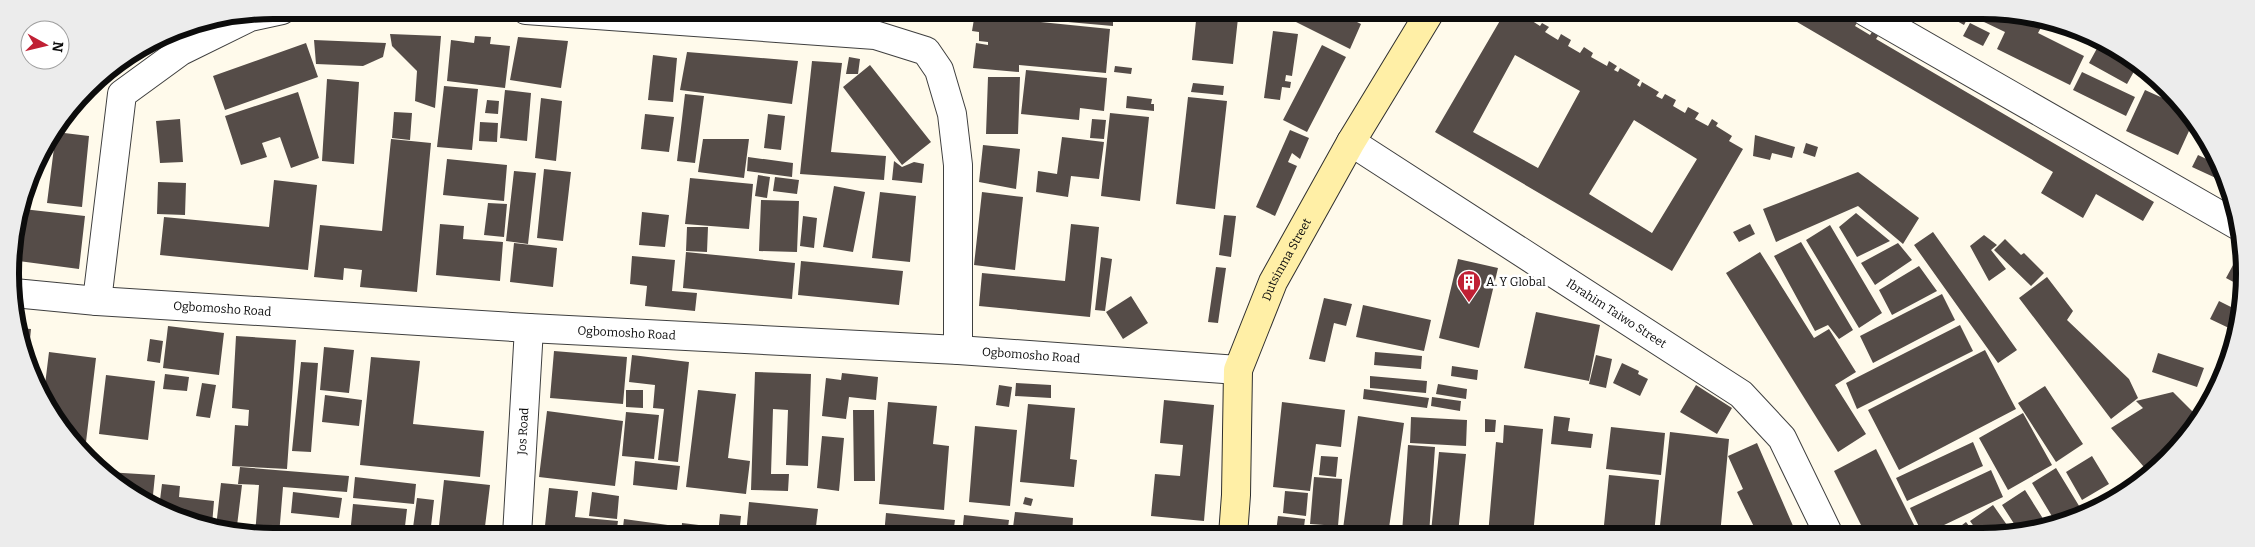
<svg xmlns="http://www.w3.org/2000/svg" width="2255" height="547" viewBox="0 0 2255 547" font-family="Bitter,serif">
	<rect width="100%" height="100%" fill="#fffaeb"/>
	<path fill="#554c48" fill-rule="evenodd" d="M1129,11h25l-1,5 -11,-1v3l-13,-1z
		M1197,11h32l-1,6 10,1 -5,46 -41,-4z
		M1284,11h51l26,13 -11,25 -68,-34z
		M1505,12l18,10 3,-5 14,9 2,-3 7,4 -4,5 13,8 3,-6 10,6 -3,6 12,7 4,-6 9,6 -2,4 16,9 2,-5 8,5 -3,4 4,2 2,-4 20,12 -3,5 3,2 2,-5 17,10 -3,4 6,3 3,-5 11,6 -3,6 12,7 3,-6 11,6 -4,6 13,7 4,-7 6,4 -2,3 16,10 -3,5 14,8 -71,122 -237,-139zM1515,55l65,36 -42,77 -65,-36zM1634,120l63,39 -45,74 -63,-39z
		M1780,12h53l8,5 2,-2 14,8 -2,3 15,9 2,-3 6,4 -2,3 278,163 -11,19 -47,-27 -13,24 -42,-25 12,-21z
		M1941,12h30l-7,13z
		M1986,12h30l28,10 -6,11 46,23 -14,29 -73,-36 8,-17 -23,-11z
		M1068,14l45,4v8l-45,-4z
		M990,17l120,12 -4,44 -87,-8v7l-46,-4 3,-25 12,2v-3l-9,-1v-9l-7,-1 2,-12 15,1z
		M1970,23l20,10 -7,13 -20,-10z
		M1273,31l25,3 -6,42 -6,-1 -1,6 6,1 -1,6 -8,-1 -2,13 -16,-2z
		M390,34l51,2 -6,72 -20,-7 2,-30 -25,-25z
		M475,36l16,1 -1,7 20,2 -5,42 -58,-7 4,-41 23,3z
		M518,37l50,4 -7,47 -51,-8z
		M314,40l72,3 -3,14 -20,9 -47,-2z
		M2101,41l12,4 24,21 -10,18 -38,-21z
		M306,43l12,34 -93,33 -12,-34z
		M1322,45l24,12 -39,75 -24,-12z
		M687,52l111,9 -6,43 -112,-14z
		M653,55l24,3 -4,44 -25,-2z
		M849,57l11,2 -2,15h-12z
		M812,61l30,2 -11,89 55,4 -2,24 -84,-6z
		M870,65l61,77 -29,23 -59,-78z
		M1115,66l17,2 -1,6 -17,-2z
		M1026,70l81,8 -3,33 -24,-3 -1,12 -58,-6z
		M2082,72l53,25 -9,19 -53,-26z
		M988,77h32l-2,57h-32z
		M327,79l32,3 -5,82 -32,-3z
		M1193,83l31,3 -1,9 -32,-3z
		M444,86l34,3 -6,61 -35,-3z
		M505,90l26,3 -4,48 -27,-3z
		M2145,90l40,18 6,5 3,7 -16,35 -52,-24z
		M298,92l21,66 -28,10 -11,-31 -18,6 5,14 -26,8 -16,-49z
		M685,94l19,2 -9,67 -18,-2z
		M1127,96l25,3 -1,5h3v7l-28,-3z
		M1188,97l39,4 -12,108 -39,-5z
		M541,98l21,3 -6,60 -21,-3z
		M487,100l12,1 -1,13 -13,-1z
		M394,112l18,1 -2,27 -18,-2z
		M1110,113l39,4 -9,84 -39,-5z
		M645,114l29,3 -5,35 -28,-3z
		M768,114l17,2 -4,34 -17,-2z
		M180,119l3,43 -23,1 -4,-42z
		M1092,119l14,1 -2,19 -14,-1z
		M480,122l18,1 -1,19 -18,-1z
		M1290,130l19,8 -9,21 -8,-6 -4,9 9,4 -22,50 -19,-9z
		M56,132l33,4 -7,71 -35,-4z
		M1755,135l40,12 -3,11 -20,-5 -2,7 -17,-4z
		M1062,137l42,5 -5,37 -28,-3 -3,21 -32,-5 2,-21 19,3z
		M391,139l40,4 -14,149 -57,-5 2,-17 -18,-2 -1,12 -29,-3 6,-52 62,6z
		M703,139h46l-5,39 -46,-6z
		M1806,143l12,4 -3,10 -12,-4z
		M983,145l37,4 -4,40 -37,-7z
		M2198,155l17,8 5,11 -2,5 -26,-12z
		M748,157l45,6 -1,14 -45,-6z
		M447,159l60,6 -3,36 -61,-6z
		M894,161l8,6 12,-5 10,2 -2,19 -30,-3z
		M544,169l27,3 -8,69 -26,-3z
		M514,171l22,2 -8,71 -22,-3z
		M1858,172l61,46 -16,26 -45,-38 -82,36 -13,-33z
		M758,175l12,2 -3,21 -12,-2z
		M775,177l24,3 -2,14 -24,-3z
		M690,178l63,6 -4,45 -64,-5z
		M274,180l43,5 -9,85 -148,-15 4,-38 105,10z
		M158,182l28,1 -1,32 -28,-1z
		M834,186l31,6 -12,60 -30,-5z
		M880,192l36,4 -6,66 -38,-4z
		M982,192l41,5 -8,73 -41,-5z
		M761,200l38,1 -2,51 -38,-1z
		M488,203l19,1 -3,33 -20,-2z
		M23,209l62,7 -6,53 -68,-9z
		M642,212l27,3 -4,32 -26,-2z
		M1856,213l34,28 -33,16 -18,-30z
		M1224,215l12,1 -5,41 -12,-2z
		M803,216l14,2 -3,30 -14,-2z
		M440,224l24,2 -1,13 40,3 -3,39 -64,-6z
		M1071,224l28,3 -9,90 -111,-11 3,-33 83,8z
		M1750,224l5,10 -16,8 -6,-10z
		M1830,225l52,88 -23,15 -53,-88z
		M687,227h21l-1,25 -21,-1z
		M1933,232l84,118 -19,13 -84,-118z
		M1984,235l13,10 -6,5 15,19 -17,12 -19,-35z
		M2005,239l16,16 3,-2 20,20 -13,13 -37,-36z
		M1801,242l52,88 -14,9 -11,-14 -13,6 -41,-75z
		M514,243l43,5 -4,39 -43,-5z
		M1898,243l14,17 -37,25 -14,-22z
		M686,252l109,11 -3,36 -109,-11z
		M1760,252l54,86 15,-9 27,43 -21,13 31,49 -28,18 -112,-179z
		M2239,254l2,32 -15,-8z
		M632,256l43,4 -3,31 25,2 -2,18 -50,-5 2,-20 -17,-2z
		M1101,257l11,2 -7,52 -10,-1z
		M1458,259l40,9 -19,80 -40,-10z
		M801,261l102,10 -4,34 -101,-10z
		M1919,266l18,25 -45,24 -13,-25z
		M1216,267l10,1 -8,55 -10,-1z
		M2047,277l26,34 -6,9 62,59 9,19 -27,21 -92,-121z
		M1942,294l13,26 -82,43 -13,-27z
		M1131,296l17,27 -25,16 -17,-27z
		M1324,298l28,6 -6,22 -12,-3 -9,39 -16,-3z
		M2219,301l20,10 -8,18 -21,-10z
		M1363,305l68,15 -7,31 -68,-14z
		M1536,312l64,13 -11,56 -65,-13z
		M1960,325l13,26 -116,58 -11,-26z
		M168,326l56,7 -5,42 -56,-7z
		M18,328l13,1 -3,30 -9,-17z
		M236,336l60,4 -9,129 -55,-3 3,-41 13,1 1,-16 -17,-2z
		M150,339l13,2 -3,22 -13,-2z
		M324,347l30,3 -5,43 -29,-3z
		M1985,350l31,59 -117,61 -31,-60z
		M554,351l73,6 -4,47 -73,-6z
		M49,352l47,6 -10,84 -14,-2 -7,-6 -21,-41z
		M1375,352l47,4 -1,13 -47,-4z
		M2158,353l46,15 -7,19 -45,-15z
		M632,355l57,7 -11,100 -20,-2 6,-51 -11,-1 2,-23 -26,-3z
		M1596,355l16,4 -6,29 -17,-4z
		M371,357l49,4 -7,63 71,7 -4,46 -120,-12z
		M301,362l17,1 -7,89 -19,-1z
		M1622,363l17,8 -1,3 10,5 -8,17 -27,-13z
		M1452,366l26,4 -1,10 -26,-4z
		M755,372l56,2 -3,92 -22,-1 2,-55 -15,-1 -2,65h18l-1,17 -37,-1z
		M842,373l36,4 -2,23 -27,-3 -3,22 -24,-3 4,-38 15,2z
		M165,374l24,3 -2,14 -24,-2z
		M106,375l49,6 -7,59 -49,-6z
		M1370,376l57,5 -1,12 -56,-5z
		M202,383l14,2 -6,33 -14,-2z
		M1016,383l35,2v13l-36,-2z
		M1438,384l29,5 -1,10 -30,-5z
		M999,385l13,2 -3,20 -13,-2z
		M1696,385l36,23 -15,26 -37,-22z
		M2045,386l38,58 -27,18 -38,-59z
		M1364,389l65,9 -2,10 -64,-9z
		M626,390h17v18l-17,-1z
		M698,390l38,4 -8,64 22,3 -4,33 -60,-7z
		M2173,392l25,25 -30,43 -19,13 -38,-45 32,-20 -7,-7z
		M325,395l37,5 -3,26 -37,-4z
		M1432,397l29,4 -1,10 -29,-5z
		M1164,400l50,5 -10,116 -53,-5 4,-42 25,2 3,-31 -23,-2z
		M888,402l49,4 -4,38 16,2 -5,64 -65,-6z
		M1282,402l63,8 -4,37 -25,-3 -6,47 -37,-4z
		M1028,404l47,4 -5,51 7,1 -3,27 -54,-5z
		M853,410h21l1,71h-21z
		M547,411l76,10 -8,65 -76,-9z
		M626,412l33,3 -5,44 -32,-3z
		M2023,413l29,52 -44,25 -29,-52z
		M1358,416l46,7 -16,112 -45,-6z
		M1554,416l16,2 -2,13 25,3 -2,14 -40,-4z
		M1411,417l56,3 -1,26 -56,-3z
		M1485,419l11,1 -1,12h-10z
		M1504,425l39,4 -10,106h-45l8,-93 7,1z
		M975,426l42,4 -7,76 -41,-4z
		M1611,427l54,6 -4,42 -55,-6z
		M1670,432l59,7 -9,96h-61z
		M822,436l22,2 -5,53 -22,-3z
		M1973,442l10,24 -76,35 -11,-23z
		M1757,443l40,92h-39l-21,-43 6,-3 -15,-33z
		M1408,445l27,2 -6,88 -27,-2z
		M1876,449l43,86h-53l-32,-64z
		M1439,452l27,2 -8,80 -27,-2z
		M1321,456l17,1 -2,20 -17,-2z
		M2092,456l17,28 -27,16 -16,-28z
		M635,461l45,5 -3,24 -44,-5z
		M240,467l109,9 -2,16 -64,-5 -4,48h-24l4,-50 -21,-1z
		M2056,468l28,46 -28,9 -24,-40z
		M1991,470l12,27 -80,38 -13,-27z
		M107,472l48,3 -3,30 -10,-3z
		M1609,475l50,5 -5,55h-51z
		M355,477l61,7 -2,20 -61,-6z
		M1314,477l28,2 -4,47 -28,-2z
		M444,480l46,5 -6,50h-46z
		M221,483l21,2 -6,49 -20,-7z
		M162,484l18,2 -1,11 35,4 -2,24 -53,-17z
		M549,488l29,3 -3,26 43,4 -2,14h-72z
		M2025,490l22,35 -27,8 -18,-28z
		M2113,490l4,7 -19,13 -9,3 -3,-7z
		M1285,491l23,2 -2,23 -23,-3z
		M293,492l49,6 -3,20 -48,-5z
		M592,492l27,4 -2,23 -28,-3z
		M1025,497l8,2 -2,7 -8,-2z
		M417,498l17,2 -4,35h-18z
		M749,502l69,7 -3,26h-69z
		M353,504l54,5 -3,26h-54z
		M1993,505l21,30h-34l-10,-14z
		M1015,512l58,6 -1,17h-60z
		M886,513l69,7 -2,15h-69z
		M720,514l21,2 -2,19h-21z
		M964,515l45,5 -2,15h-45z
		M1278,516l27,3 -2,16 -27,-3z
		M624,519l51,7 -1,9h-52z
		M1966,522l10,13h-27z
		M682,523l25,3 -1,9h-25z"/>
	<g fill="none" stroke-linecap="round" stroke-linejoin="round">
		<g stroke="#3f3f3f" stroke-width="30">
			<g id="street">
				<path d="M526,10l349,25 51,16 13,19 13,44 6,51v185"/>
				<path d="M1866,12l371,213"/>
				<path id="s1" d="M1351,142l390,252 41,44 47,97"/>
				<path id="s2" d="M14,293l83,8 432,27 429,22 280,20"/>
				<path d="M97,301l25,-207 59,-43 69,-34 32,-7"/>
				<path id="s3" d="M517,535l12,-207"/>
			</g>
		</g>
		<g stroke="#2e2e2e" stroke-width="30">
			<g id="secondary">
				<path id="s4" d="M1233,535l3,-40 2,-125 35,-88 78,-140 79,-130"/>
			</g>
		</g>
		<use href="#street" stroke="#fff" stroke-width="28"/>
		<use href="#secondary" stroke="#ffefa6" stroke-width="28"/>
	</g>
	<defs>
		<g id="building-pin" transform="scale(1.25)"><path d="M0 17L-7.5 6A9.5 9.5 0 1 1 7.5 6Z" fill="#c02034" stroke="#fff"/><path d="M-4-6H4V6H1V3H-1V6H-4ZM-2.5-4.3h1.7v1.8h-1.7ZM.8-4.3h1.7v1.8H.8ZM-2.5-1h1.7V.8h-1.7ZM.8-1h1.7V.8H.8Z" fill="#fff"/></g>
	</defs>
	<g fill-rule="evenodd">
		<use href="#building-pin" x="1469" y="282"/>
	</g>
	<g text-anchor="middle" stroke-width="5" stroke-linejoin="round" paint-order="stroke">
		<g font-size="12" fill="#0c0c0c" stroke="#fff">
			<text dy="4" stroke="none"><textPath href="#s4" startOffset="286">Dutsinma Street</textPath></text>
			<text dy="4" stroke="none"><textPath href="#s2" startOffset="209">Ogbomosho Road</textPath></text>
			<text dy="4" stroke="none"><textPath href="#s1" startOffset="316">Ibrahim Taiwo Street</textPath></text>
			<text dy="4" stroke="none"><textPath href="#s2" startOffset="614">Ogbomosho Road</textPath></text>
			<text dy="4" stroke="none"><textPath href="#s2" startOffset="1019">Ogbomosho Road</textPath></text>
			<text dy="4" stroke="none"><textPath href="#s3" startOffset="104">Jos Road</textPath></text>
		</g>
		<g font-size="12" fill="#0c0c0c" stroke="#fff" text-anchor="start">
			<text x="1486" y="286">A. Y Global</text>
		</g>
	</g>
	<path d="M0 0H2255V547H0ZM273 19H1982A254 254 0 0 1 2236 273V274A254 254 0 0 1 1982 528H273A254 254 0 0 1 19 274V273A254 254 0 0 1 273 19Z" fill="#ececec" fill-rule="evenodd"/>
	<path fill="none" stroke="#0c0c0c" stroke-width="6" d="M273 19H1982A254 254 0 0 1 2236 273V274A254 254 0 0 1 1982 528H273A254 254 0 0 1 19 274V273A254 254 0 0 1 273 19Z"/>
	<g transform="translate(45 45) rotate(98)"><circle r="24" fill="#ffffff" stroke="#9e9e9e"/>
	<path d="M0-4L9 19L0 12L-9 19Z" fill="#c02034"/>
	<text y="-8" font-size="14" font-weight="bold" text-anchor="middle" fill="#0c0c0c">N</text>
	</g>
</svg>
